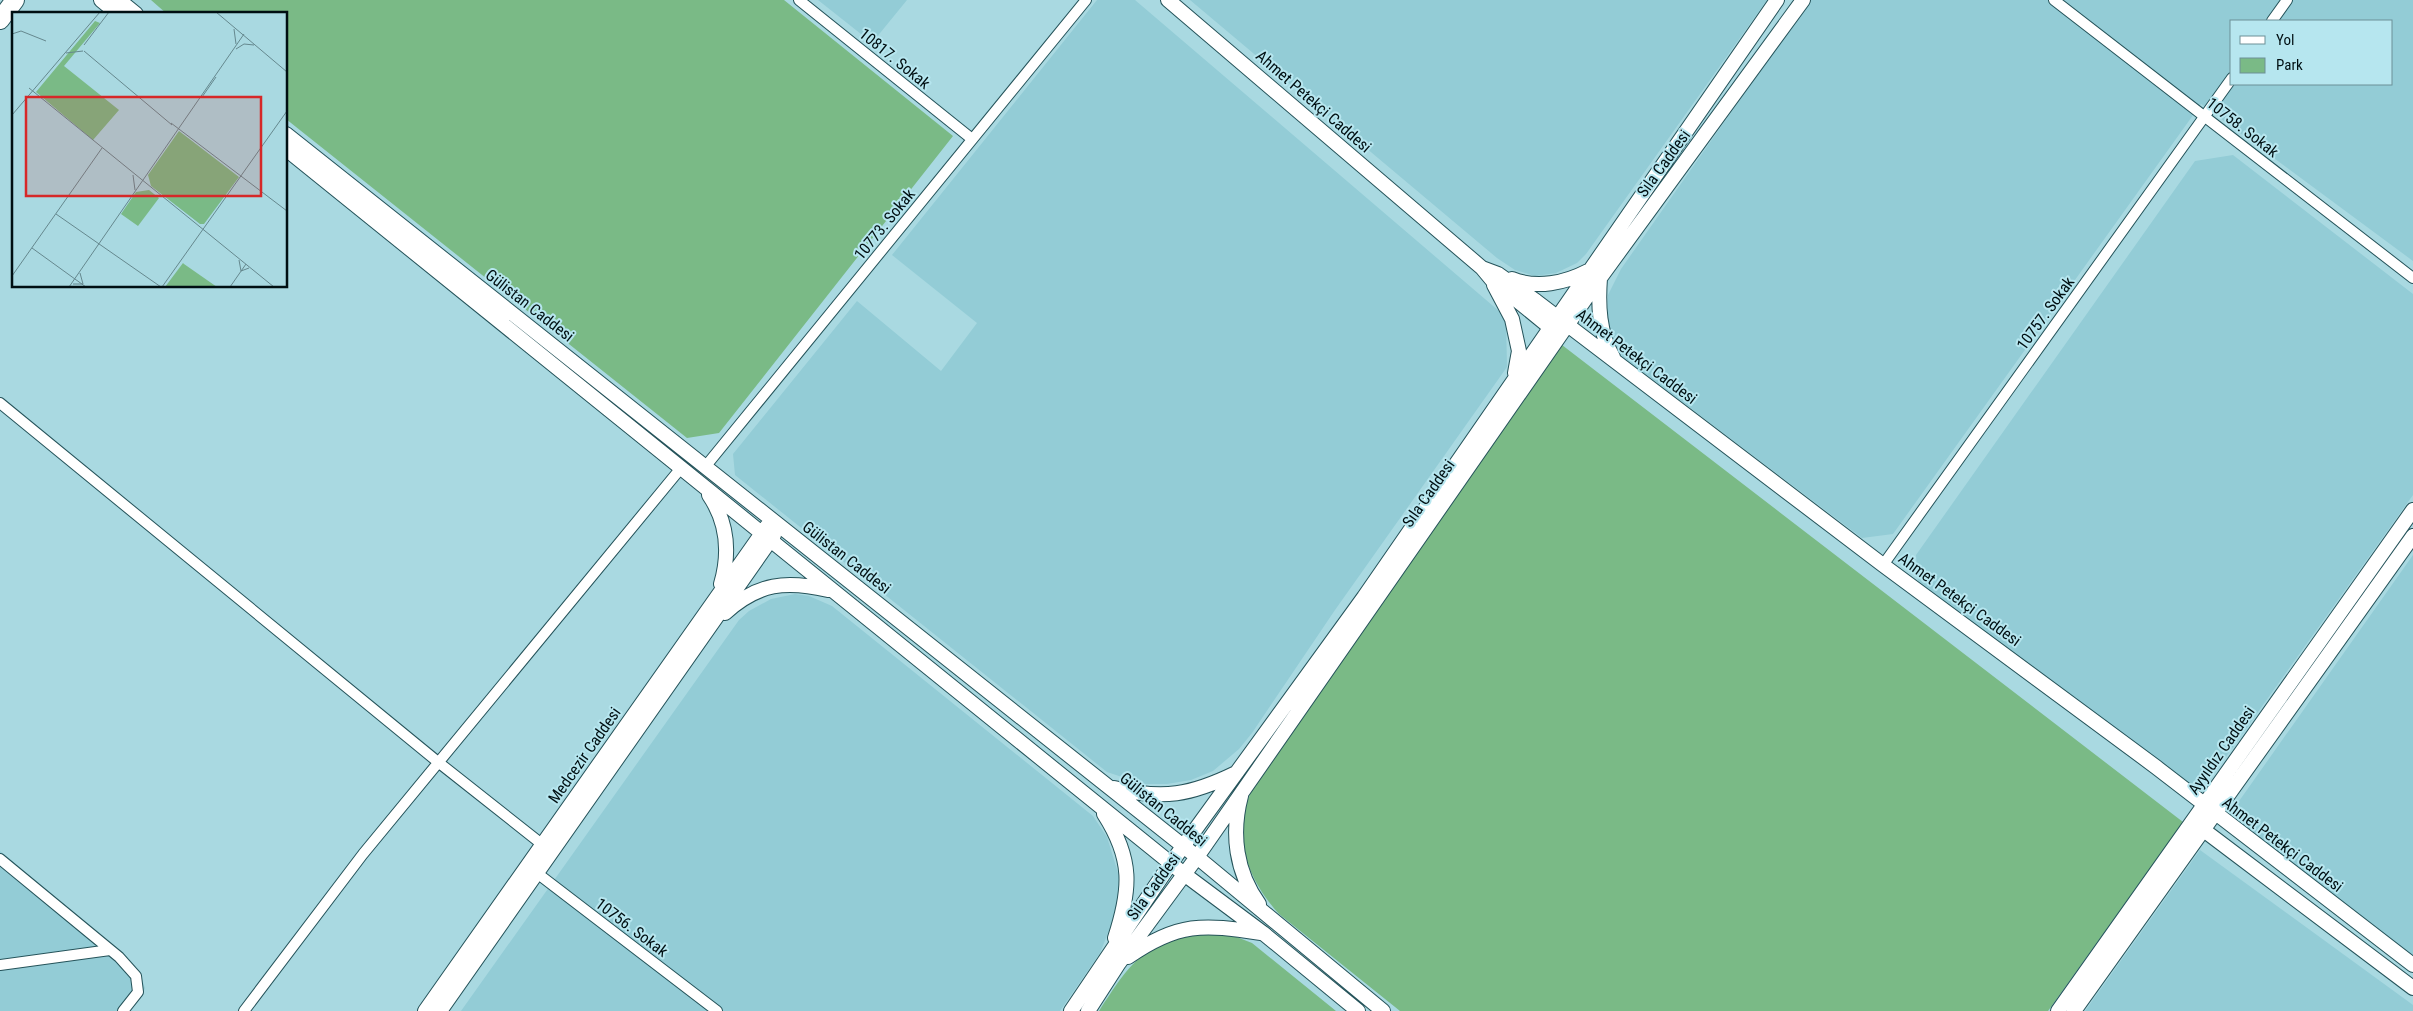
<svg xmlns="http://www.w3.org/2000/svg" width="2413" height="1011" viewBox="0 0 2413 1011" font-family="'Roboto Condensed',sans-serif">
	<rect width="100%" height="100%" fill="#a9d9e1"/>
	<path fill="#93ccd6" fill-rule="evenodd" d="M818,0h89l-31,38h-10z
		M1097,0h38l371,317 1,50 -172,243 -83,123 -13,16 -26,22 -22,9 -24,4h-24l-36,-12 -372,-297 -2,-21 124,-153 84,70 36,-48 -85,-68z
		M1190,0h577l-181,254 -9,9 -21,10 -21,3 -20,-6 -18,-12z
		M1810,0h603v261l-212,-157 -308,430 -31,4 -239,-181 -12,-24 -3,-11v-27l13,-26zM2232,21h160v63h-160z
		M2233,155l180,139v201l-205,287 -22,2 -268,-203 -2,-26 279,-394z
		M2413,555v401l-174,-131 -2,-21z
		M795,594l14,2 23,10 261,210 14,21 12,39 -1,32 -18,45 -40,58h-599l278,-391 10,-9 22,-12z
		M2200,850l213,155v6h-328z
		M0,851l127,106 14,20 4,11 -2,6 -14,17h-129z"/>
	<path fill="#7aba86" d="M151,0h633l169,136 -234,297 -32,5 -401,-319v-105h-119z
		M1562,345l621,477 -135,189h-648l-121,-97c-31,-34 -48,-78 -28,-122z
		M1199,933l35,3 18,7 84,68h-237c33,-50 40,-63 100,-78z"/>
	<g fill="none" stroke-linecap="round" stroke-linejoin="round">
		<g stroke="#25535a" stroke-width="12">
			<path id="street" d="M799,0l173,139
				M2054,0l359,278
				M2272,21l15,-21
				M0,403l438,359 110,87
				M705,467l381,-467
				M1883,565l349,-487
				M0,859l119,98 17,19 2,16 -15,19
				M533,870l184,141
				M0,965l110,-15
				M244,1011l119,-157 318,-386"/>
		</g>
		<g stroke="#25535a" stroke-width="16">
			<path id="secondary" d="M101,0l17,14
				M119,0l17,14
				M1168,0l314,268 10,12 65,53
				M286,134l911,723 186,154
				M286,149l898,725 79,59 95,78
				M1482,268l16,6 38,27 347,264 273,202 257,198
				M1600,278c-2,27 -1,55 13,79
				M1512,279c25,10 53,4 76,-8
				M1494,285l18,34 7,32 -4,22
				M709,495c19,28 21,58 12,89
				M725,613c33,-30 61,-33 103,-23
				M1114,788c49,12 77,7 122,-15
				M1241,796c-10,38 -5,76 18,108
				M1104,814c29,45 27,75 11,124
				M2197,825l216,163
				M1128,957c50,-35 75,-33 133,-24
				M425,1011l342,-485
				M440,1011l334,-476
				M1071,1011l100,-148 193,-266 413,-597
				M1088,1011l31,-48 78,-106 403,-579 203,-278
				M2058,1011l355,-501
				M2074,1011l339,-475"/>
		</g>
		<g stroke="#25535a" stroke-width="20">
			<path id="highway" d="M0,20l15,-20"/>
		</g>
		<use href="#street" stroke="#fff" stroke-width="10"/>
		<use href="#secondary" stroke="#fff" stroke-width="14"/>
		<use href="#highway" stroke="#fff" stroke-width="18"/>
	</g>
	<g text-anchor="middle" stroke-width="4" stroke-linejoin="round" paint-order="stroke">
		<g font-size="16" fill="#000f12" stroke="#b6e6ef">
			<text transform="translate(895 58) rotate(39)" y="6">10817. Sokak</text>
			<text transform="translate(1314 101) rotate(41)" y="6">Ahmet Petekçi Caddesi</text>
			<text transform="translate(2243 127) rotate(38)" y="6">10758. Sokak</text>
			<text transform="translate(1663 163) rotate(-54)" y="6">Sıla Caddesi</text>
			<text transform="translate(884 224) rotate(-51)" y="6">10773. Sokak</text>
			<text transform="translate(530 305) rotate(38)" y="6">Gülistan Caddesi</text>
			<text transform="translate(2045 313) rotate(-54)" y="6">10757. Sokak</text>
			<text transform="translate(1637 356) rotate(37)" y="6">Ahmet Petekçi Caddesi</text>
			<text transform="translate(1428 493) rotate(-55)" y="6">Sıla Caddesi</text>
			<text transform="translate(847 557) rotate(38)" y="6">Gülistan Caddesi</text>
			<text transform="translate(1960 599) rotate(36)" y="6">Ahmet Petekçi Caddesi</text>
			<text transform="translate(2221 750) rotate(-55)" y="6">Ayyıldız Caddesi</text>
			<text transform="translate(584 755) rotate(-55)" y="6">Medcezir Caddesi</text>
			<text transform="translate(1164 809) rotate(39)" y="6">Gülistan Caddesi</text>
			<text transform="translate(2283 844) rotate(37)" y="6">Ahmet Petekçi Caddesi</text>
			<text transform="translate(1153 886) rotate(-54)" y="6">Sıla Caddesi</text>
			<text transform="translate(632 927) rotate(37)" y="6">10756. Sokak</text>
		</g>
	</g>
	<g transform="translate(12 12)">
		<rect width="275" height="275" fill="#a9d9e1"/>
		<path d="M83,9l5,2 -36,43 55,44 -26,30 -57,-48zM167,119l60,46 -35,47h-4l-49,-38 -3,-11zM137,178l10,8 -21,28 -17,-12 15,-22zM171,251l1,1 33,23h-52z" fill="#7aba86"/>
		<path fill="none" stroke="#65888e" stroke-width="1" d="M204,0l71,60M222,17l2,15M0,22l9,-3 25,10M72,33l25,-33M224,37l8,-5 10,1M72,39l88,74M54,41l17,-2M17,76l245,199M190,85l14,-20M0,103l88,-103M159,111l116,88M121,163l2,15M44,202l105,73M20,236l54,39M227,248l2,11 8,-3M0,264l90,-128M61,272h10l-3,-11M57,275l175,-253M150,275l125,-176M218,275l16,-23"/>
		<path fill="#d62828" fill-opacity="0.15" stroke="#d62828" stroke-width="2.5" d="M14,85h235v99h-235z"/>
		<rect width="275" height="275" fill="none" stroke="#000f12" stroke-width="2.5"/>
	</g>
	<rect x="2230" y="20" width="162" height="65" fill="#b6e6ef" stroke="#6d9097"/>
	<rect x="2240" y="36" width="25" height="8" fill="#ffffff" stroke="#6d9097"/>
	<text x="2276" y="45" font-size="15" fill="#000f12">Yol</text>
	<rect x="2240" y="58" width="25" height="15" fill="#7aba86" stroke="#6d9097"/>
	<text x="2276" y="70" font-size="15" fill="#000f12">Park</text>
</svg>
